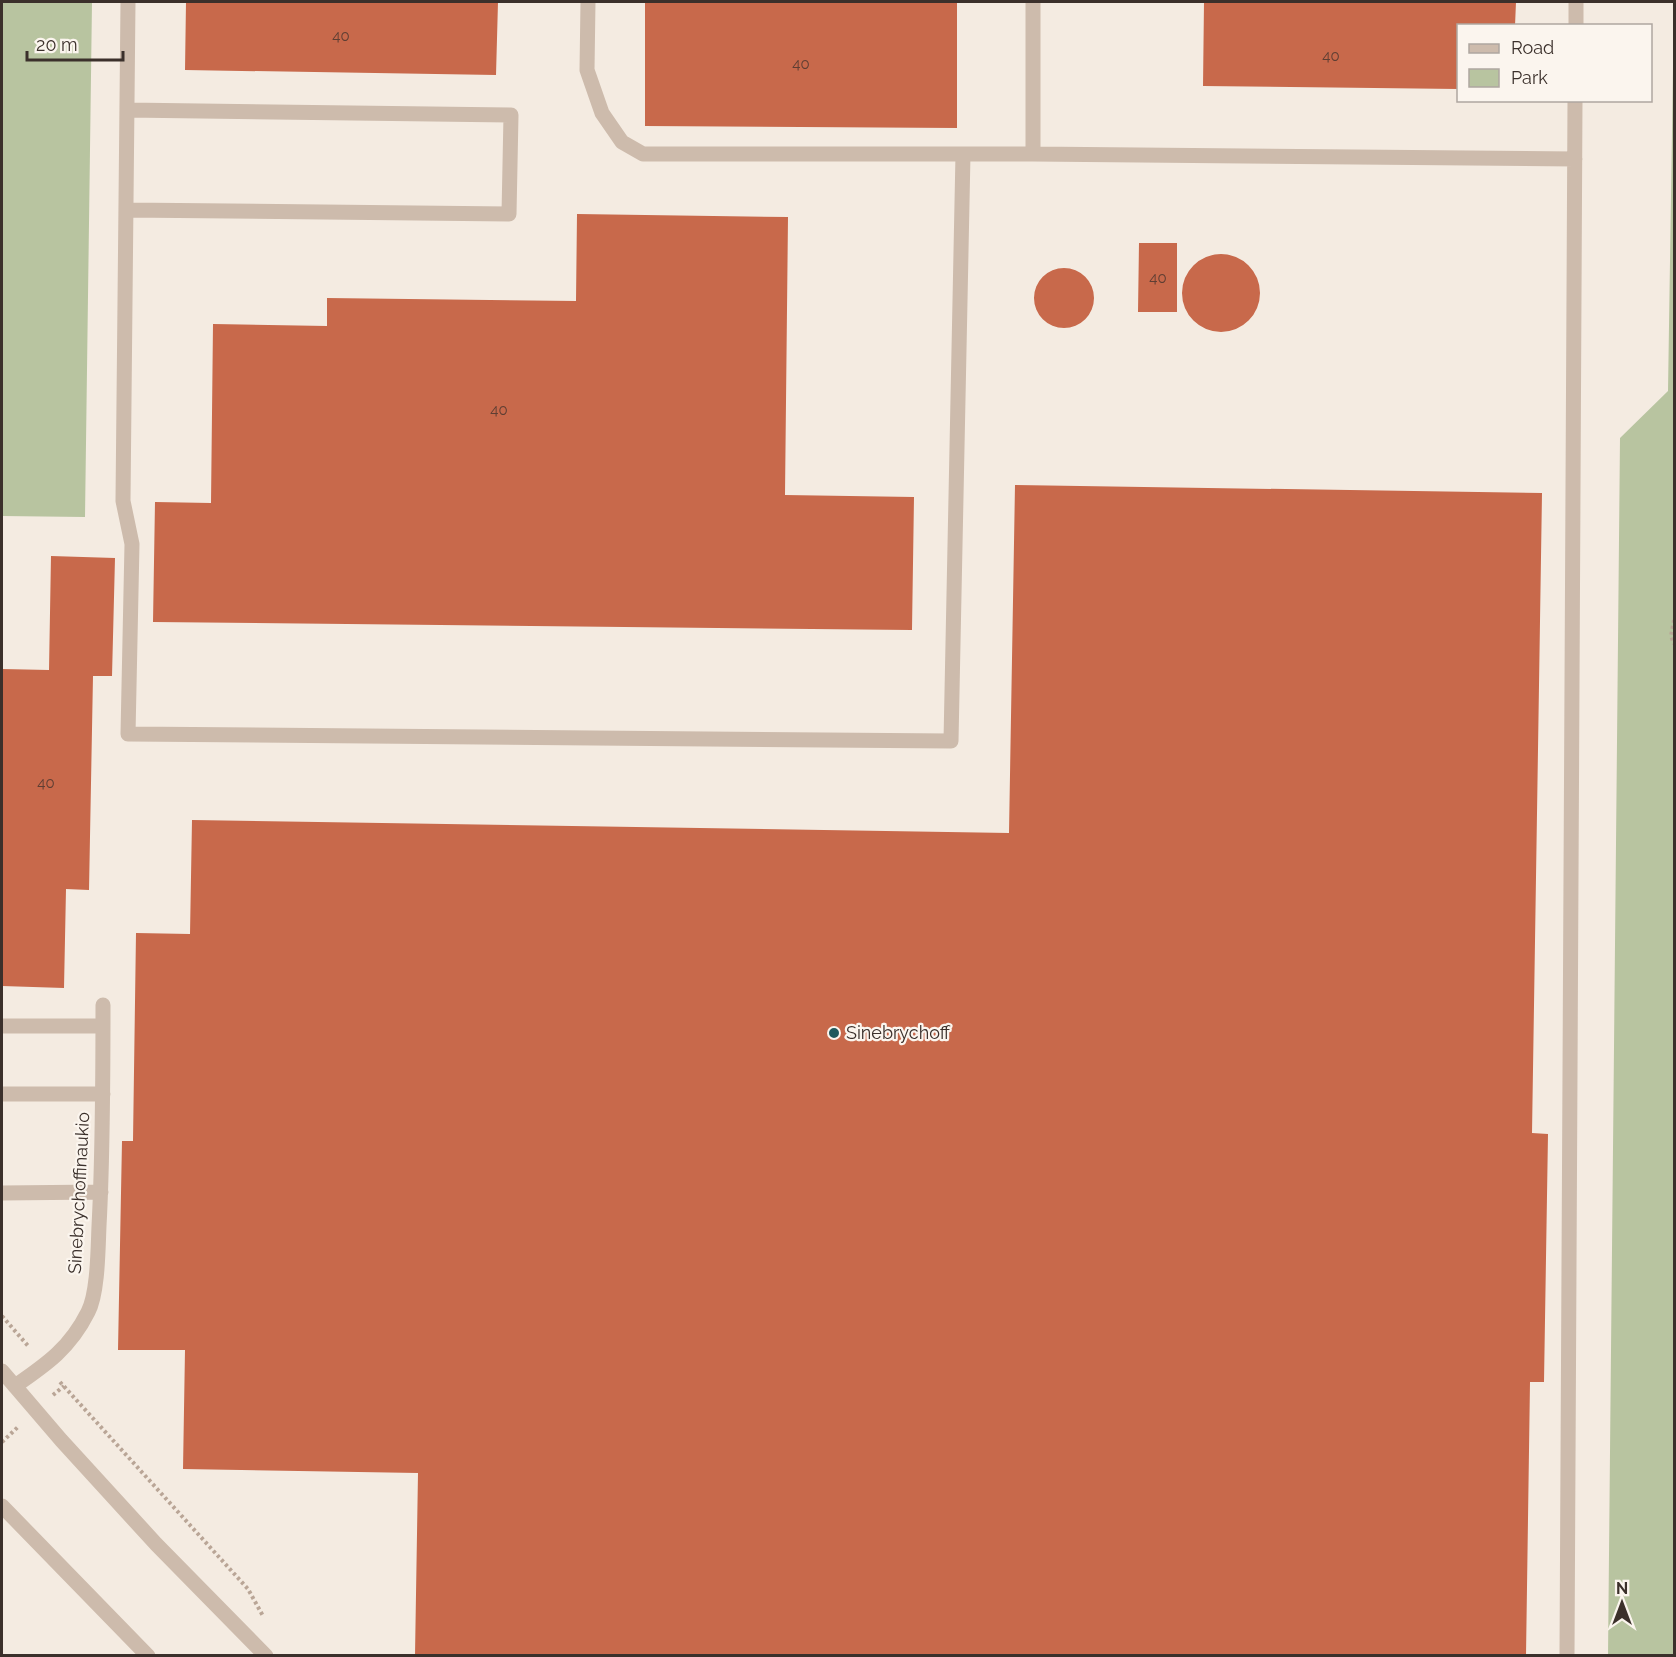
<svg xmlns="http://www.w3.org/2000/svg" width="1676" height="1657" viewBox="0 0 1676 1657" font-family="Raleway,sans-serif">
	<rect width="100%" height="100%" fill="#f4ebe1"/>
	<path fill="#b8c4a0" d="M2,2h90l-7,515 -83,-1z
		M1674,2v1653l-66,1 12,-1218 48,-47z"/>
	<path fill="#c8694b" d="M186,2h312l-2,73 -311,-5z
		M645,2h312v126l-312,-2z
		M1204,2h312l-1,24h-57v63l-255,-3z
		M577,214l211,3 -3,278 129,2 -2,133 -759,-8 2,-120 56,1 2,-179 114,2v-28l249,3z
		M1139,243h38v69h-39z
		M1182 293a39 39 0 1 1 78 0a39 39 0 1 1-78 0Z
		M1034 298a30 30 0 1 1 60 0a30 30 0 1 1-60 0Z
		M1015,485l527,8 -10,640 16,1 -4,248h-14l-4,274h-1111l3,-183 -235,-4 2,-119h-67l4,-209h11l3,-208 54,1 2,-114 817,13z
		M51,556l64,2 -3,118h-19l-4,214 -23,-1 -2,99 -62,-2v-317l47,1z"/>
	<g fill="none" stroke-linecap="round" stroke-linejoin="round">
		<path stroke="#b9a596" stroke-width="4" stroke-dasharray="3 3" stroke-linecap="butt" d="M1674,620l-3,16 3,8
			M2,1316l27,31
			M60,1382l188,207 15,27
			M53,1395l11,-9
			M2,1442l17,-16"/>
		<path stroke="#cdbbac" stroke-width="15" d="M128,2l-5,499 9,43 -4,190 823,7 12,-587
			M588,2l-1,68 15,43 20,29 21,12h390v-152
			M1576,26v-24
			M1033,154l542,5
			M126,210l383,4 2,-99 -384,-5
			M2,1026h101
			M2,1094h101
			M2,1193l99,-1
			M15,1386c32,-22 55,-38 73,-74 10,-19 10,-64 11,-86 4,-74 4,-147 4,-221
			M2,1506l146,150
			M1567,1656l8,-1556"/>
		<path stroke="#cdbbac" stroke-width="15" d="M2,1371l59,69 95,104 110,112"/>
	</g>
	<circle fill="#1f5a5e" stroke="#fbf5ee" stroke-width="2" cx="834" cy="1033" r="6"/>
	<g text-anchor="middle" stroke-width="4.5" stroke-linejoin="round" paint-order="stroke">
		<g font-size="15" fill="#5e3e33">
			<text x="341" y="41">40</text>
			<text x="1331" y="61">40</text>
			<text x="801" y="69">40</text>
			<text x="1158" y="283">40</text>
			<text x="499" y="415">40</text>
			<text x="46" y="788">40</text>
		</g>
		<g font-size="18" fill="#3b302b" stroke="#fbf5ee" text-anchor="start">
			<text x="846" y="1039">Sinebrychoff</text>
		</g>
		<g font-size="18" fill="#3b302b" stroke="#fbf5ee">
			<text transform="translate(79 1193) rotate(-87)" y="6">Sinebrychoffinaukio</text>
		</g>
	</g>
	<rect width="1676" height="1657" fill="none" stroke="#3b302b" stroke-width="6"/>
	<rect x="1457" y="24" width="195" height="78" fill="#fbf5ee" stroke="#aea6a0" stroke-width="1.5"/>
	<rect x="1469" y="44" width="30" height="9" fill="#cdbbac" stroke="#aea6a0" stroke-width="1.5"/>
	<text x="1511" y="54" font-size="18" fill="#3b302b">Road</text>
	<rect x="1469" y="69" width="30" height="18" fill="#b8c4a0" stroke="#aea6a0" stroke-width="1.5"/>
	<text x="1511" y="84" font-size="18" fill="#3b302b">Park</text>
	<g transform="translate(1622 1603)" stroke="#fbf5ee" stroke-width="4.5" paint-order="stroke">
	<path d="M0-4.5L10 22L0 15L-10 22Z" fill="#3b302b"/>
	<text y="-9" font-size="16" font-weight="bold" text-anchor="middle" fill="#3b302b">N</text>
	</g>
	<path d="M27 51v9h96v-9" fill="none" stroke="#3b302b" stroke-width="3"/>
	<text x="36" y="51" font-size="18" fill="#3b302b" stroke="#fbf5ee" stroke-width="4.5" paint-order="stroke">20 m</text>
</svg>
